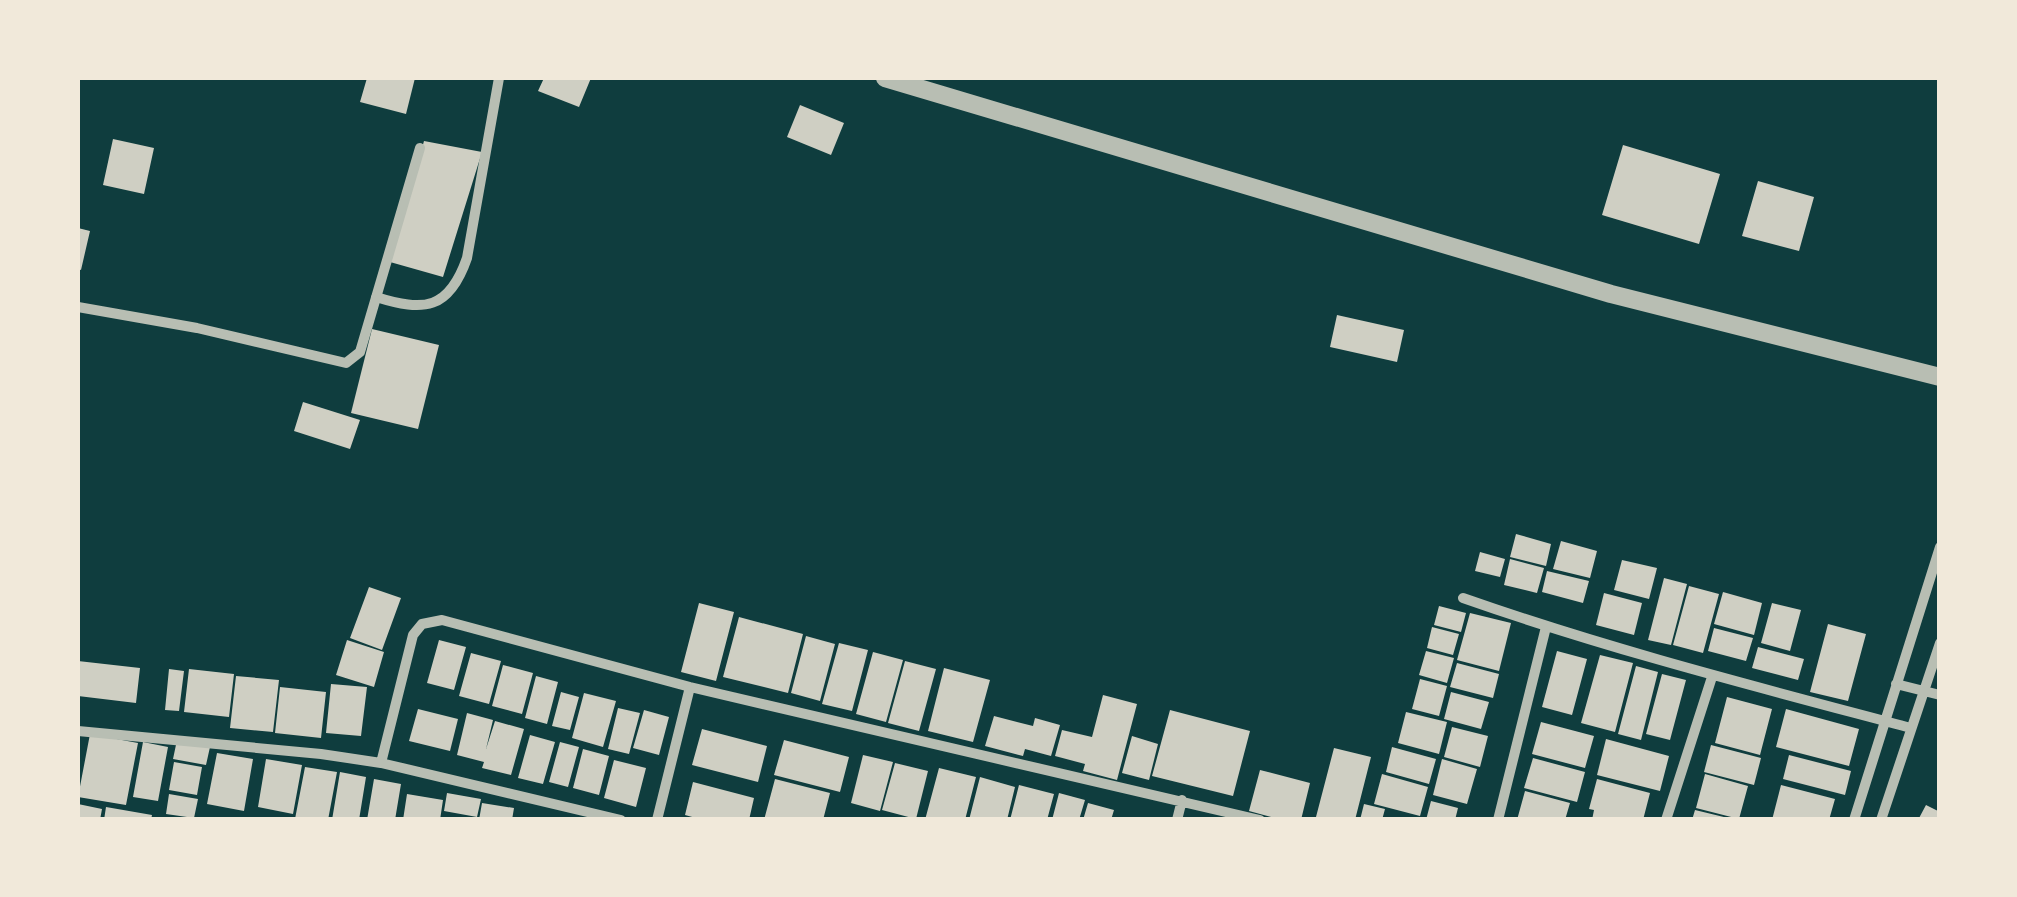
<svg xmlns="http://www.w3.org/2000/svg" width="2017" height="897" viewBox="0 0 2017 897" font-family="Rubik,sans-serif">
	<rect width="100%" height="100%" fill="#0f3d3e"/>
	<path fill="#cfcfc3" d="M367,78h48l-9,36 -46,-12z
		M544,78h47l-12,29 -41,-16z
		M800,105l44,18 -13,32 -44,-18z
		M113,139l41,9 -10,46 -41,-9z
		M424,141l58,11 -39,125 -53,-15z
		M1623,145l97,29 -21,70 -97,-29z
		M1758,181l56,16 -15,54 -57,-15z
		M78,228l12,3 -9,39 -3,-1z
		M1337,315l67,15 -7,32 -67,-15z
		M372,329l67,16 -21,84 -67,-16z
		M303,402l57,18 -10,29 -56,-18z
		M1516,534l35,10 -5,22 -36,-9z
		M1561,541l36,10 -7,27 -37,-9z
		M1480,552l25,7 -5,18 -25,-6z
		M1510,559l34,9 -7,25 -33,-8z
		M1622,560l35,8 -8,31 -35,-9z
		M1547,571l42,10 -6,22 -41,-11z
		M1664,578l23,6 -16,61 -23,-5z
		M1689,586l30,8 -16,59 -30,-8z
		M369,587l32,11 -19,52 -32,-12z
		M1723,592l39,11 -8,32 -40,-11z
		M1604,593l38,10 -8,32 -38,-10z
		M699,603l35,9 -18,69 -35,-9z
		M1772,603l29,7 -11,41 -29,-8z
		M1439,606l27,7 -5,19 -27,-7z
		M1470,613l41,10 -12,48 -42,-11z
		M739,617l64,17 -15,59 -65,-16z
		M1828,624l38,10 -18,67 -38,-9z
		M1432,627l27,7 -6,21 -26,-7z
		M1714,628l39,10 -7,23 -38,-10z
		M806,636l29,8 -15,57 -29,-8z
		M347,640l37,12 -10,35 -38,-12z
		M439,640l27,7 -12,43 -27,-7z
		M839,643l29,7 -16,61 -30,-7z
		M1758,647l46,12 -6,21 -46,-12z
		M1426,651l28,7 -7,25 -28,-8z
		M1557,651l30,8 -15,56 -30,-8z
		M873,652l30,8 -17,62 -30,-8z
		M471,653l30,8 -12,43 -30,-8z
		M1600,655l33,8 -18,69 -34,-9z
		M78,661l62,7 -4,35 -58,-7z
		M905,661l31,8 -17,62 -31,-8z
		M1457,663l42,11 -6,24 -43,-11z
		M503,665l30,8 -11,41 -30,-8z
		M1636,666l22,6 -17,68 -23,-6z
		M944,668l46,12 -17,62 -45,-11z
		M169,669l15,2 -5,40 -14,-1z
		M189,669l45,5 -5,43 -45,-5z
		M1662,674l24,6 -16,60 -24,-6z
		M236,676l43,4 -6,52 -43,-4z
		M536,676l22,6 -11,42 -22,-6z
		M1420,679l27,7 -8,30 -27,-7z
		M331,684l36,3 -6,49 -35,-3z
		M280,687l46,5 -5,46 -46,-5z
		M561,692l18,5 -9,33 -18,-4z
		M1451,692l38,10 -8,27 -37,-10z
		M584,693l32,8 -13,46 -31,-9z
		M1103,695l34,9 -20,76 -34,-9 2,-7 -30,-8 7,-26 30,7z
		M1727,697l45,12 -12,46 -45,-12z
		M618,708l22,5 -11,41 -21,-5z
		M418,709l40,10 -8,32 -41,-10z
		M1786,709l73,20 -10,37 -73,-19z
		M644,710l25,7 -10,38 -26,-7z
		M1170,710l80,21 -17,65 -81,-20z
		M1406,712l41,10 -8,32 -41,-11z
		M467,713l26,7 -7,29 9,-28 29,8 -13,46 -29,-7 2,-6 -27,-7z
		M994,716l39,10 2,-8 25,7 -9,31 -26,-7 -2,7 -38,-10z
		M1541,722l53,14 -9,32 -53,-14z
		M1452,727l36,9 -8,31 -36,-10z
		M702,729l65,17 -9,36 -66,-17z
		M90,734l48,9 -12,62 -48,-8z
		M530,735l25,7 -12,42 -25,-6z
		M1132,736l26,8 -9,36 -27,-7z
		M1606,739l63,17 -9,35 -63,-16z
		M177,740l33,7 -4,18 -33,-6z
		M784,740l65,17 -9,35 -66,-17z
		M143,742l25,5 -10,54 -25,-4z
		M560,742l19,5 -11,40 -19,-5z
		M1711,745l50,13 -7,27 -50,-13z
		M1392,747l44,12 -7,25 -43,-12z
		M1334,748l37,9 -16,63 -39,-3z
		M583,749l26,7 -10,39 -26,-7z
		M217,753l36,6 -9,52 -37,-7z
		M863,755l30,7 -13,49 -29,-8z
		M1789,755l62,16 -6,24 -62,-16z
		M1533,758l52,14 -8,30 -53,-14z
		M266,759l36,6 -9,49 -35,-7z
		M1442,759l35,10 -10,35 -34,-9z
		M614,760l32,8 -10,39 -32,-9z
		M174,762l28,5 -5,28 -28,-5z
		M895,763l33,8 -12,48 -34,-9z
		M305,767l32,5 -9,48 -33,-1z
		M939,768l37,9 -11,43h-40z
		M1260,770l50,13 -9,37h-19l-33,-9z
		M340,772l26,5 -7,43h-27z
		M1382,774l46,13 -8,29 -46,-12z
		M1705,774l43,12 -9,33 -43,-11z
		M980,777l35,10 -8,33h-38z
		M374,779l27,5 -6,36h-28z
		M775,779l55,14 -7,27h-59z
		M1597,779l53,14 -7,27h-51l2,-10 -5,-1z
		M693,782l61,16 -5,22h-46l-18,-5z
		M1019,785l35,9 -7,26h-37z
		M1781,785l54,14 -6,21h-57z
		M1525,791l45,12 -5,17h-48z
		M447,793l34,6 -4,18 -33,-6z
		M1059,793l26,7 -6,20h-27z
		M169,794l29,5 -4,19 -28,-4z
		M407,794l36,6 -3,20h-37z
		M1431,801l27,7 -3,12h-29z
		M482,803l32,5 -2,12h-33z
		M1088,803l26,7 -3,10h-28z
		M78,804l24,5 -2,11h-22z
		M1364,804l21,5 -3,11h-22z
		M1926,805l14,7v8h-22z
		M106,807l46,8 -1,5h-47z
		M1695,810l33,8v2h-36z"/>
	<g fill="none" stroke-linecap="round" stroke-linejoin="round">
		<path stroke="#b8beb3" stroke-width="10" d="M376,297c48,15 73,13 91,-39l32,-180
			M78,307l119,21 149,35 14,-11 60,-204
			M1463,598c148,52 298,90 448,130
			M1896,684l44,11
			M78,731l243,23 60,9 240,57
			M381,763l32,-128 9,-11 20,-4 248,67 570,133
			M657,820l33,-133
			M1177,820l5,-20
			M1498,820l48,-193
			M1666,820l46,-143
			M1854,820l86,-273
			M1881,820l59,-177"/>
		<path stroke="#b8beb3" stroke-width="18" d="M885,78l726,216 329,83"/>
	</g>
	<rect width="2017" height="897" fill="none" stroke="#f1e9da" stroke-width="160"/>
</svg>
